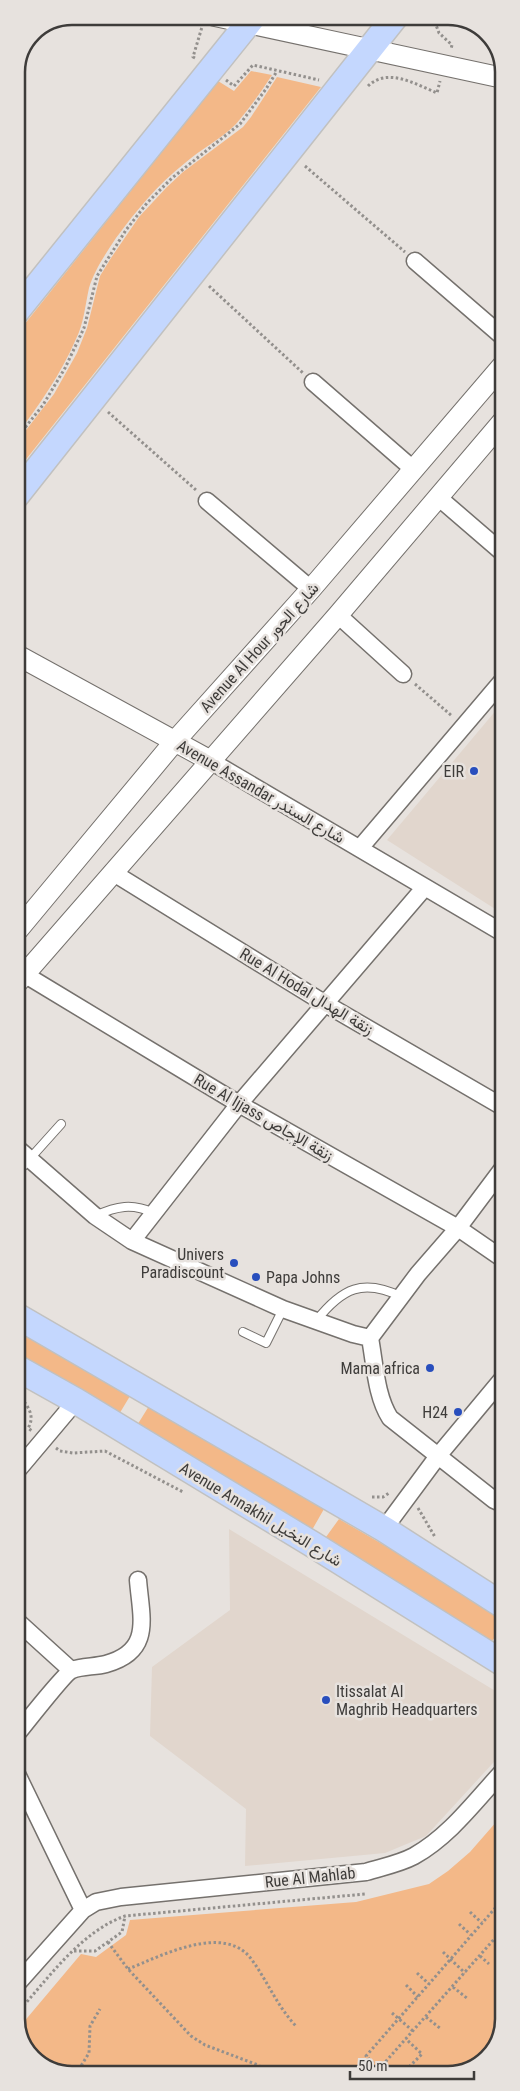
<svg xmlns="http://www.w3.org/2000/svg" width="520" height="2091" viewBox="0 0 520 2091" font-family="'Roboto Condensed',Vazirmatn,sans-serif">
	<rect width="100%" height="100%" fill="#e7e2de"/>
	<path fill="#e1d6cd" d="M503,702v212l-116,-74z
		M229,1529l268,163 7,16v43l-78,85 -41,17 -140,13 1,-57 -96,-73 2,-69 78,-57z"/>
	<path fill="#f3b888" d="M251,71l21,4c-11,17 -23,34 -36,49 -15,15 -35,25 -51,39 -27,21 -49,48 -69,75 -10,15 -22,33 -27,50 -4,18 -5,35 -13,51 -15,35 -37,66 -60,97v-101l202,-254 16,10z
		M277,77l44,10 -305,385v-29l38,-49 23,-41 10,-25 13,-52 11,-18 28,-41 27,-29 17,-16 60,-45 8,-10z
		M17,1331l113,65 -12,20 -101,-58z
		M149,1406l175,103 -12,21 -176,-103z
		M339,1519l102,59 63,42v5l-12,16 -166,-104z
		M504,1813v206l-14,37 -31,18h-394l-32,-15 -16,-29 64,-76 15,3 30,-22 4,-15 226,-18 73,-18 19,-13 22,-19z"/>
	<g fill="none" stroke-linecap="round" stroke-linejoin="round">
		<g stroke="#75716d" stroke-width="10">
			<path id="service" d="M17,1173l44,-49
				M95,1216c22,-10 37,-13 59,-3
				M316,1321c26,-33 47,-43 86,-24
				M243,1332l23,11 17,-34"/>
		</g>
		<g stroke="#75716d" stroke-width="19">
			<path id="minor" d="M415,261l88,76
				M313,382l100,87
				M438,497l65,56
				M207,501l104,88
				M338,615l65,59
				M209,760l294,173
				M360,848l143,-168
				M112,872l212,131 179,104
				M24,974l215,130 219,124 45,31
				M17,1148l78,68 37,25 151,68 70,25 17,4c5,27 6,58 20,80l104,82 9,4
				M132,1241l107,-137 186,-217
				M370,1338l48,-64 40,-46 45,-60
				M17,1471l59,-70
				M384,1529l54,-73 65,-78
				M17,1621l54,49
				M17,1734c8,-10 48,-61 55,-64 10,-4 23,-3 34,-6 47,-13 35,-46 32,-84
				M17,1774l66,136
				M17,1984l66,-74 13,-8 25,-5 245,-25c16,-5 33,-8 48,-16 36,-20 62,-56 90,-86"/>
		</g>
		<g stroke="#75716d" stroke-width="22">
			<path id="tertiary" d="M215,16l288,62
				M17,655l192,105
				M17,931l158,-190 136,-152 192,-224
				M17,983l321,-368 165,-194"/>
		</g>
		<g stroke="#c1c1c0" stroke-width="28">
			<path id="primary" d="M16,312l238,-296
				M16,496l379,-479
				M17,1316l367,213 120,77
				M17,1368l59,33 236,143 192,120"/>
		</g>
		<path stroke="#93908d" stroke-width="3" stroke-dasharray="2.5 2.5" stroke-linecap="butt" d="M433,17l6,16 13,12 -1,4
			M195,58l-2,-1 9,-30
			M226,80l8,6 19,-21 66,15
			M368,86c20,-19 47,-2 69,7l3,-12
			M305,166l100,86
			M209,286l94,87
			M108,412l88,78
			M16,439l27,-34 22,-37 19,-40 13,-52 29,-46 21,-27 25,-25 68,-54 26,-35 11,-18
			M16,525l10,-11
			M415,684l37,32
			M17,1395c10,8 19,21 11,33l4,3
			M56,1448l4,3 13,2 32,-2 78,41
			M372,1497h11l6,-4
			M418,1508l17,29
			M497,1892l7,7
			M470,1912l12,11
			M459,1924l12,11
			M108,1942l20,27 63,67 14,9 53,20 13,9
			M74,1951h21l27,-19 3,-16
			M443,1952l22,21
			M480,1956l9,8
			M128,1969c33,-13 97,-47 124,-9 16,22 26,48 45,67
			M417,1973l12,11
			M406,1985l12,12
			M453,1987l15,12
			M17,2013c31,-34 63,-81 108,-97l240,-22
			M392,2013l21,18
			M426,2017l15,12
			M379,2069l125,-141
			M76,2074l13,-21 1,-27 10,-17
			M384,2074l-18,-18 138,-158
			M402,2074l20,-20 -16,-15"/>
		<use href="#service" stroke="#fff" stroke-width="8"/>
		<use href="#minor" stroke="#fff" stroke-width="16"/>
		<use href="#tertiary" stroke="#fff" stroke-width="20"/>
		<use href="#primary" stroke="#c4d7fe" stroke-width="25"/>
	</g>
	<g fill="#284ebd" stroke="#e7e2de" stroke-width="2">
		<circle cx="474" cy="771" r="5"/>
		<circle cx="234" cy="1263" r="5"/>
		<circle cx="256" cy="1277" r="5"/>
		<circle cx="430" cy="1368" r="5"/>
		<circle cx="458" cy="1412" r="5"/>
		<circle cx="326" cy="1700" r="5"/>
	</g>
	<g text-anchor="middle" stroke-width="5" stroke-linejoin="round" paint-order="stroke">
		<g font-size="16" fill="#3e3c3a" stroke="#e7e2de">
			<text transform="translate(259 647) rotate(-48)" y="6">Avenue Al Hour شارع الحور</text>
			<text transform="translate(261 791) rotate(30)" y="6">Avenue Assandar شارع السندر</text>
			<text transform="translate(307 991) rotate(31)" y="6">Rue Al Hodal زنقة الهدال</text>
			<text transform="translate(264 1117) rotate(30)" y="6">Rue Al Ijjass زنقة الإجاص</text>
			<text transform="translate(261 1514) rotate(31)" y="6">Avenue Annakhil شارع النخيل</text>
			<text transform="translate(310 1877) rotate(-6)" y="6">Rue Al Mahlab</text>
		</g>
		<g font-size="16" fill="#3e3c3a" stroke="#e7e2de" text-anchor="end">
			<text x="464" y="777">EIR</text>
			<text x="224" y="1260">Univers<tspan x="224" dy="18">Paradiscount</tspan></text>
			<text x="266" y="1283" text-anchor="start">Papa Johns</text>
			<text x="420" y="1374">Mama africa</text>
			<text x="448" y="1418">H24</text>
			<text x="336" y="1697" text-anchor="start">Itissalat Al<tspan x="336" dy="18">Maghrib Headquarters</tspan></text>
		</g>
	</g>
	<path d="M0 0H520V2091H0ZM72 25H448A47 47 0 0 1 495 72V2019A47 47 0 0 1 448 2066H72A47 47 0 0 1 25 2019V72A47 47 0 0 1 72 25Z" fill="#e7e2de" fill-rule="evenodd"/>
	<path fill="none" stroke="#3e3c3a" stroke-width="2.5" d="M72 25H448A47 47 0 0 1 495 72V2019A47 47 0 0 1 448 2066H72A47 47 0 0 1 25 2019V72A47 47 0 0 1 72 25Z"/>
	<path d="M350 2071v8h124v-8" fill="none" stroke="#3e3c3a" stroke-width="2.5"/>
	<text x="358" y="2071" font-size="15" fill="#3e3c3a" stroke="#e7e2de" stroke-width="4" paint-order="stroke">50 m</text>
</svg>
